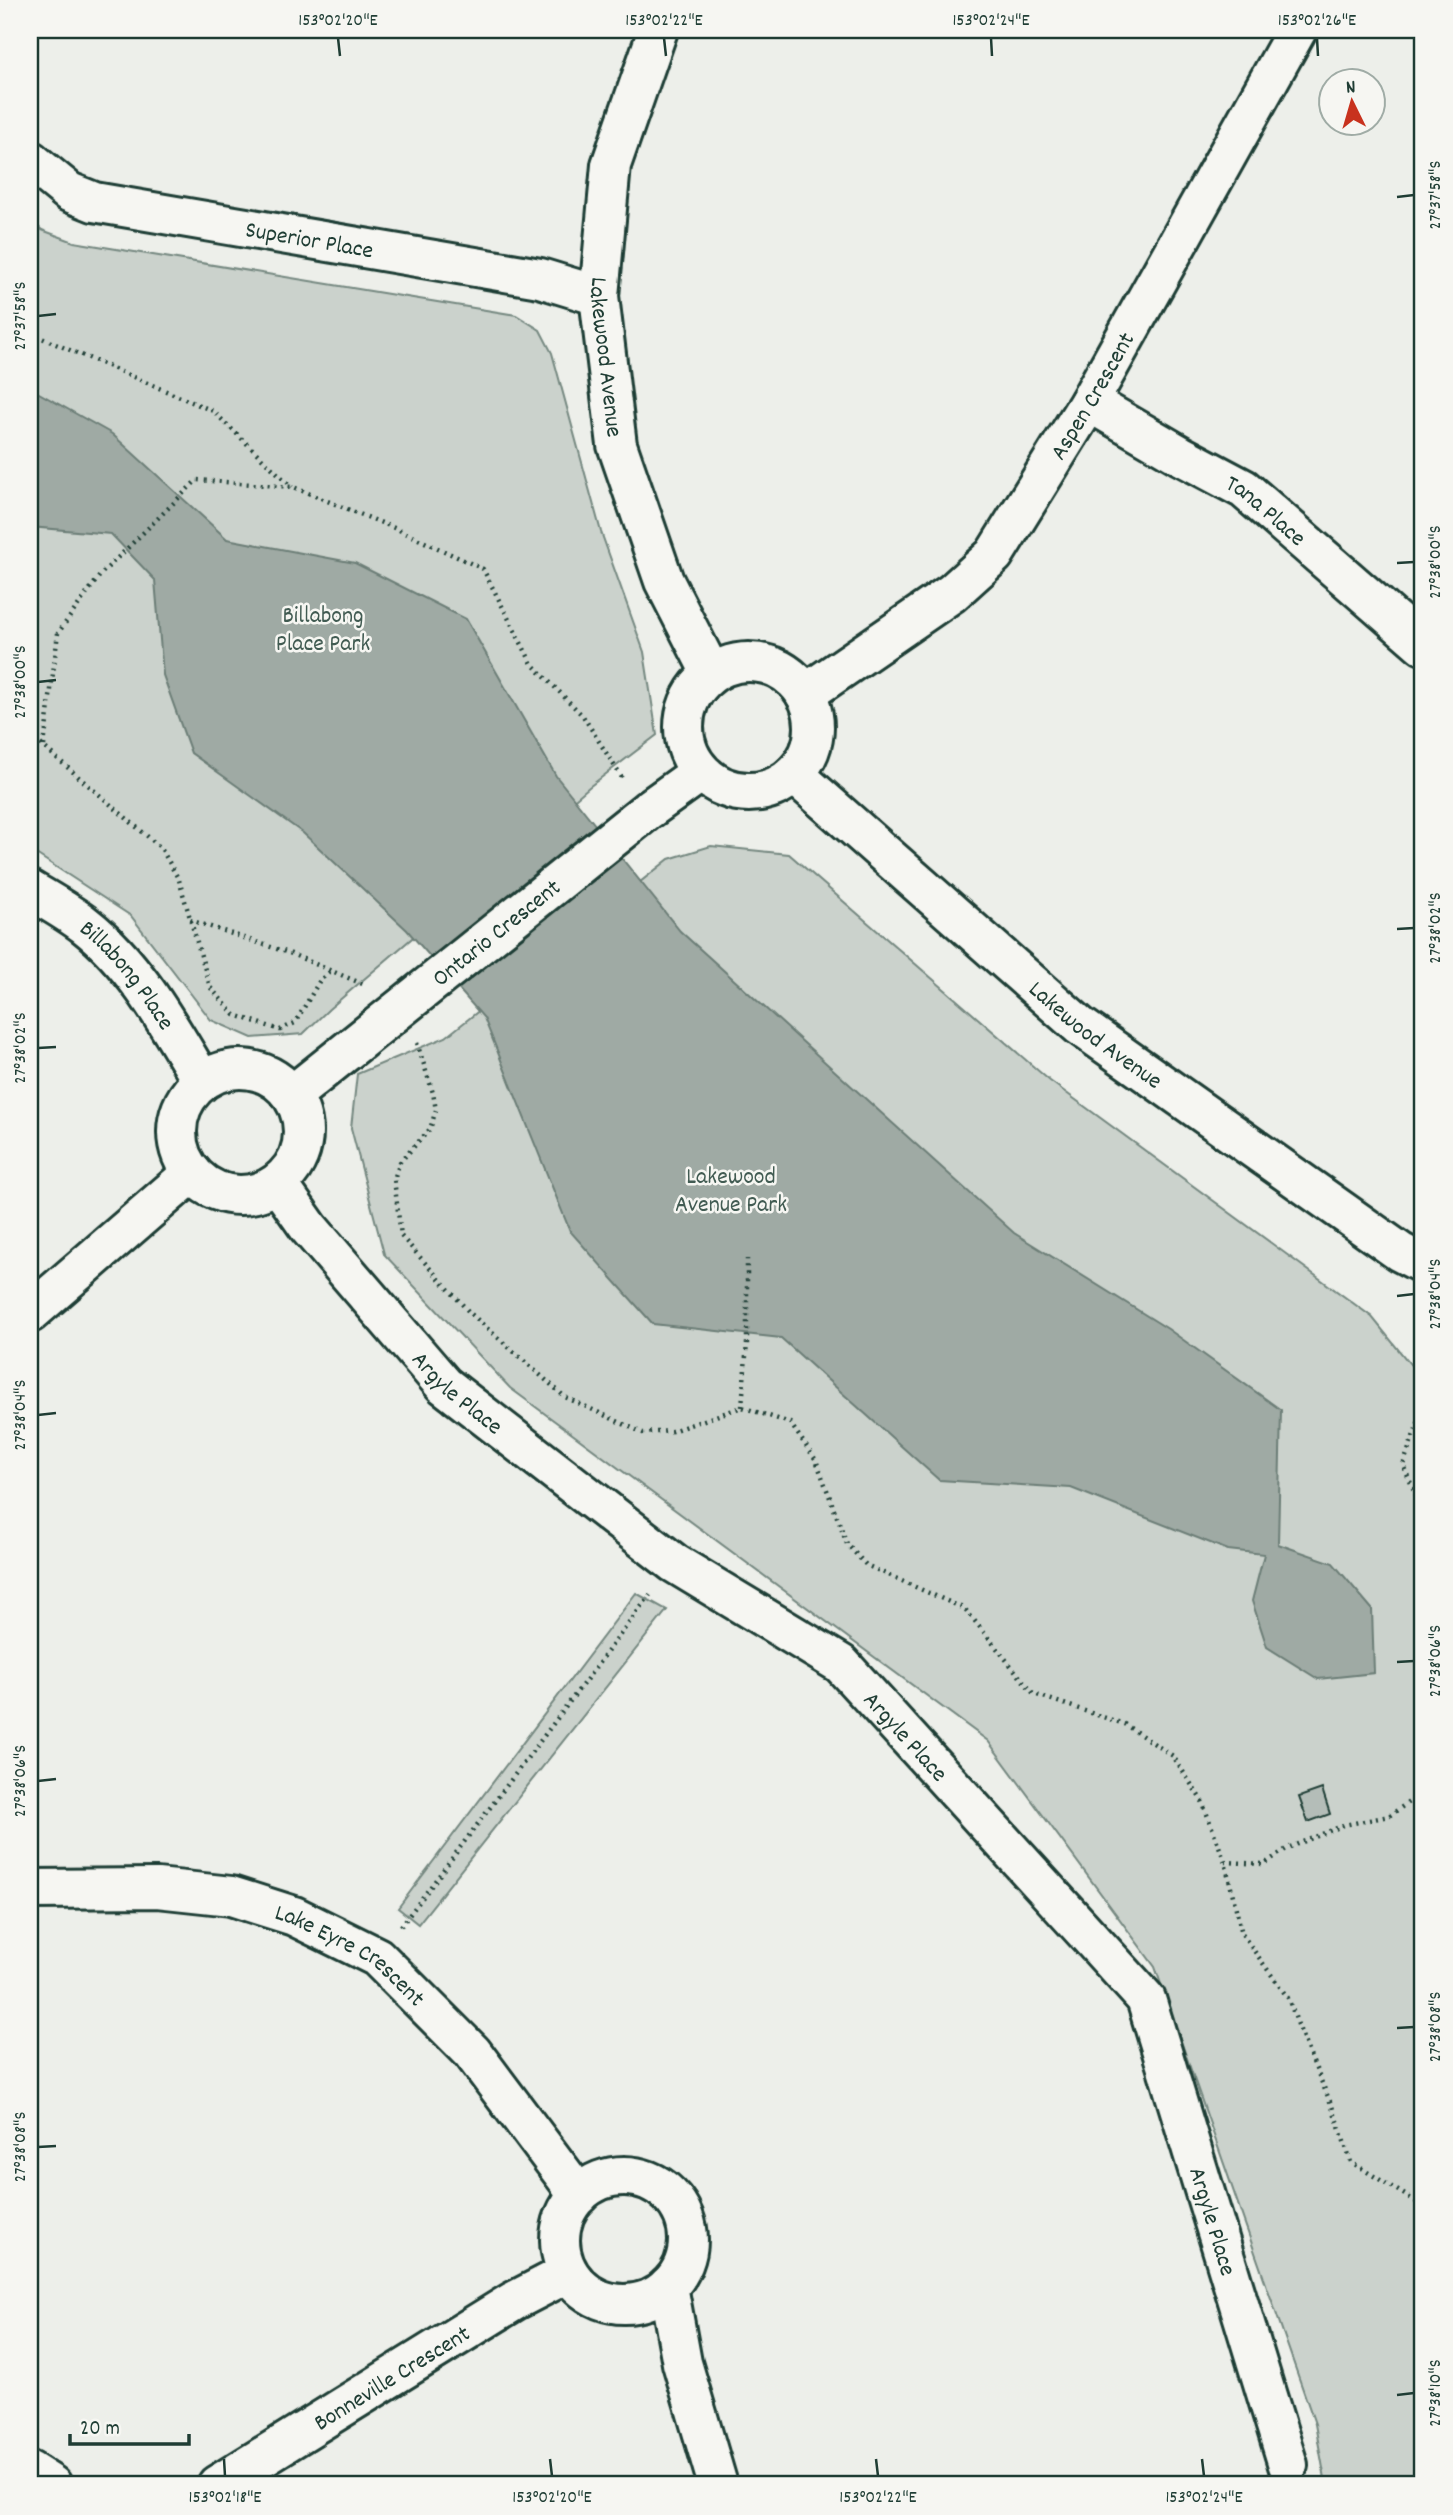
<svg xmlns="http://www.w3.org/2000/svg" width="1453" height="2515" viewBox="0 0 1453 2515" font-family="Dekko,sans-serif">
	<rect width="100%" height="100%" fill="#edefea"/>
	<filter id="ink" filterUnits="userSpaceOnUse"><feTurbulence type="fractalNoise" baseFrequency=".0143" numOctaves="2"/><feDisplacementMap in="SourceGraphic" scale="14" xChannelSelector="R" yChannelSelector="G"/><feConvolveMatrix kernelMatrix="1 2 1 2 8 2 1 2 1" color-interpolation-filters="sRGB"/></filter>
	<g filter="url(#ink)">
		<path fill="#cbd2cc" stroke="#758880" stroke-width="2" d="M30,220l12,10 32,12 442,73 24,15 12,23 49,179 43,120 13,83 -68,52 -260,222 -26,25 -51,4 -41,-18 -80,-104 -101,-66z
			M711,846l78,8 261,227 322,236 51,63v1105h-97l-11,-61 -160,-457 -167,-226 -478,-353 -126,-134 -33,-126 6,-54 89,-37 223,-178z
			M636,1593l31,17 -249,314 -20,-16z"/>
		<path fill="#9faaa4" stroke="#6c7e77" stroke-width="2" d="M30,388l82,46 115,105 128,24 111,56 90,157 124,155 334,302 154,96 113,81 -3,134 55,19 39,46 2,64 -56,6 -51,-32 -15,-46 12,-47 -36,-4 -157,-62 -132,-8 -158,-142 -128,-14 -83,-93 -86,-213 -77,-88 -104,-97 -112,-80 -28,-78 -8,-95 -44,-46 -81,-7z"/>
		<path fill="#b4bdb8" stroke="#1f3d34" stroke-width="2" d="M1322,1789l8,25 -22,8 -9,-25z"/>
		<g fill="none" stroke-linecap="round" stroke-linejoin="round">
			<g stroke="#1f3d34" stroke-width="44">
				<g id="minor">
					<path id="s1" d="M658,30l-47,135 -12,131 18,149 47,136 47,92"/>
					<path id="s2" d="M30,160l39,32 25,10 446,76 59,18"/>
					<path id="s3" d="M1089,402l91,53 64,34 179,156"/>
					<circle cx="749" cy="727" r="65"/>
					<path id="s4" d="M805,694l147,-101 42,-38 95,-153 208,-372"/>
					<path id="s5" d="M794,774l286,252 320,226 23,12"/>
					<path id="s6" d="M30,890c18,11 38,22 55,35 51,40 84,101 117,156"/>
					<circle cx="240" cy="1132" r="63"/>
					<path id="s7" d="M292,1095l356,-285 53,-38"/>
					<path id="s8" d="M278,1184l31,44 135,157 230,178 167,101 305,335 142,466"/>
					<path d="M30,1313l162,-140"/>
					<path id="s9" d="M30,1889l127,-1 74,8 63,20 83,41 95,95 107,143"/>
					<circle cx="624" cy="2240" r="64"/>
					<path d="M668,2286l14,77 36,122"/>
					<path d="M30,2471l22,14"/>
					<path id="s10" d="M217,2485l297,-184 54,-28"/>
				</g>
			</g>
			<path stroke="#1f3d34" stroke-width="4.5" stroke-dasharray="2 5" stroke-linecap="butt" d="M30,333l183,78 79,76
				M30,735l131,113 18,32 31,107 25,28 45,15 15,-7 25,-43 11,-9
				M44,746l14,-113 43,-59 96,-94 96,7 106,43 84,39 49,95 51,52 41,65
				M190,920l99,33 76,32
				M417,1043l16,50 3,17 -6,19 -30,33 -6,17 7,57 69,77 95,84 78,36 29,-2 70,-24 48,16 26,37 31,84 19,21 99,44 69,85 90,30 49,32 29,45 23,61 17,72 46,64 18,48 26,60 19,56 72,44
				M1418,1377l5,26
				M742,1407l5,-64v-84
				M1423,1409l-20,56 20,46
				M1225,1862l39,2 24,-16 56,-23 45,-9 34,-24
				M401,1926l249,-331"/>
			<use href="#minor" stroke="#f6f6f2" stroke-width="38"/>
		</g>
	</g>
	<path fill="none" stroke="#1f3d34" stroke-width="2.5" d="M338,38l2,18M664,38l2,18M991,38l1,18M1317,38l1,18M1397,197l17,-2M38,316l18,-2M1397,563l17,-1M38,682l18,-2M1397,929l17,-1M38,1048l18,-1M1397,1296l17,-2M38,1415l18,-2M1397,1662l17,-1M38,1781l18,-2M1397,2028l17,-1M38,2147l18,-1M1397,2395l17,-2M224,2459l1,17M550,2459l2,17M876,2459l2,17M1202,2459l2,17"/>
	<g text-anchor="middle" stroke-width="5" stroke-linejoin="round" paint-order="stroke">
		<g font-size="24" fill="#1f3d34" stroke="#f6f6f2">
			<text dy="8" stroke="none"><textPath href="#s2" startOffset="296">Superior Place</textPath></text>
			<text dy="8" stroke="none"><textPath href="#s1" startOffset="336">Lakewood Avenue</textPath></text>
			<text dy="8" stroke="none"><textPath href="#s4" startOffset="422">Aspen Crescent</textPath></text>
			<text dy="8" stroke="none"><textPath href="#s3" startOffset="208">Tana Place</textPath></text>
			<text dy="8" stroke="none"><textPath href="#s7" startOffset="261">Ontario Crescent</textPath></text>
			<text dy="8" stroke="none"><textPath href="#s6" startOffset="131">Billabong Place</textPath></text>
			<text dy="8" stroke="none"><textPath href="#s5" startOffset="399">Lakewood Avenue</textPath></text>
			<text dy="8" stroke="none"><textPath href="#s8" startOffset="276">Argyle Place</textPath></text>
			<text dy="8" stroke="none"><textPath href="#s8" startOffset="844">Argyle Place</textPath></text>
			<text dy="8" stroke="none"><textPath href="#s9" startOffset="336">Lake Eyre Crescent</textPath></text>
			<text dy="8" stroke="none"><textPath href="#s8" startOffset="1432">Argyle Place</textPath></text>
			<text dy="8" stroke="none"><textPath href="#s10" startOffset="205">Bonneville Crescent</textPath></text>
		</g>
		<g font-size="24" fill="#415b52" stroke="#f6f6f2">
			<text x="323" y="622">Billabong<tspan x="323" dy="28">Place Park</tspan></text>
			<text x="731" y="1183">Lakewood<tspan x="731" dy="28">Avenue Park</tspan></text>
		</g>
	</g>
	<rect width="1453" height="2515" fill="none" stroke="#f6f6f2" stroke-width="77"/>
	<g transform="translate(1352 102) rotate(355)"><circle r="33" fill="#f6f6f2" stroke="#a0aca6" stroke-width="2"/>
	<path d="M0-5L12 26L0 18L-12 26Z" fill="#c8321e"/>
	<text y="-10" font-size="19" font-weight="bold" text-anchor="middle" fill="#1f3d34">N</text>
	</g>
	<path d="M70 2434v10h119v-10" fill="none" stroke="#1f3d34" stroke-width="3.5"/>
	<text x="80" y="2434" font-size="21" fill="#1f3d34" stroke="#f6f6f2" stroke-width="5" paint-order="stroke">20 m</text>
	<rect x="38" y="38" width="1376" height="2438" fill="none" stroke="#1f3d34" stroke-width="2.5"/>
	<g font-size="18" text-anchor="middle" fill="#1f3d34">
		<text x="338" y="25">153°02'20"E</text>
		<text x="664" y="25">153°02'22"E</text>
		<text x="991" y="25">153°02'24"E</text>
		<text x="1317" y="25">153°02'26"E</text>
		<text transform="translate(1434 195) rotate(-90)" y="6">27°37'58"S</text>
		<text transform="translate(19 316) rotate(-90)" y="6">27°37'58"S</text>
		<text transform="translate(1434 562) rotate(-90)" y="6">27°38'00"S</text>
		<text transform="translate(19 682) rotate(-90)" y="6">27°38'00"S</text>
		<text transform="translate(1434 928) rotate(-90)" y="6">27°38'02"S</text>
		<text transform="translate(19 1048) rotate(-90)" y="6">27°38'02"S</text>
		<text transform="translate(1434 1294) rotate(-90)" y="6">27°38'04"S</text>
		<text transform="translate(19 1415) rotate(-90)" y="6">27°38'04"S</text>
		<text transform="translate(1434 1661) rotate(-90)" y="6">27°38'06"S</text>
		<text transform="translate(19 1781) rotate(-90)" y="6">27°38'06"S</text>
		<text transform="translate(1434 2027) rotate(-90)" y="6">27°38'08"S</text>
		<text transform="translate(19 2147) rotate(-90)" y="6">27°38'08"S</text>
		<text transform="translate(1434 2393) rotate(-90)" y="6">27°38'10"S</text>
		<text x="225" y="2502">153°02'18"E</text>
		<text x="552" y="2502">153°02'20"E</text>
		<text x="878" y="2502">153°02'22"E</text>
		<text x="1204" y="2502">153°02'24"E</text>
	</g>
</svg>
